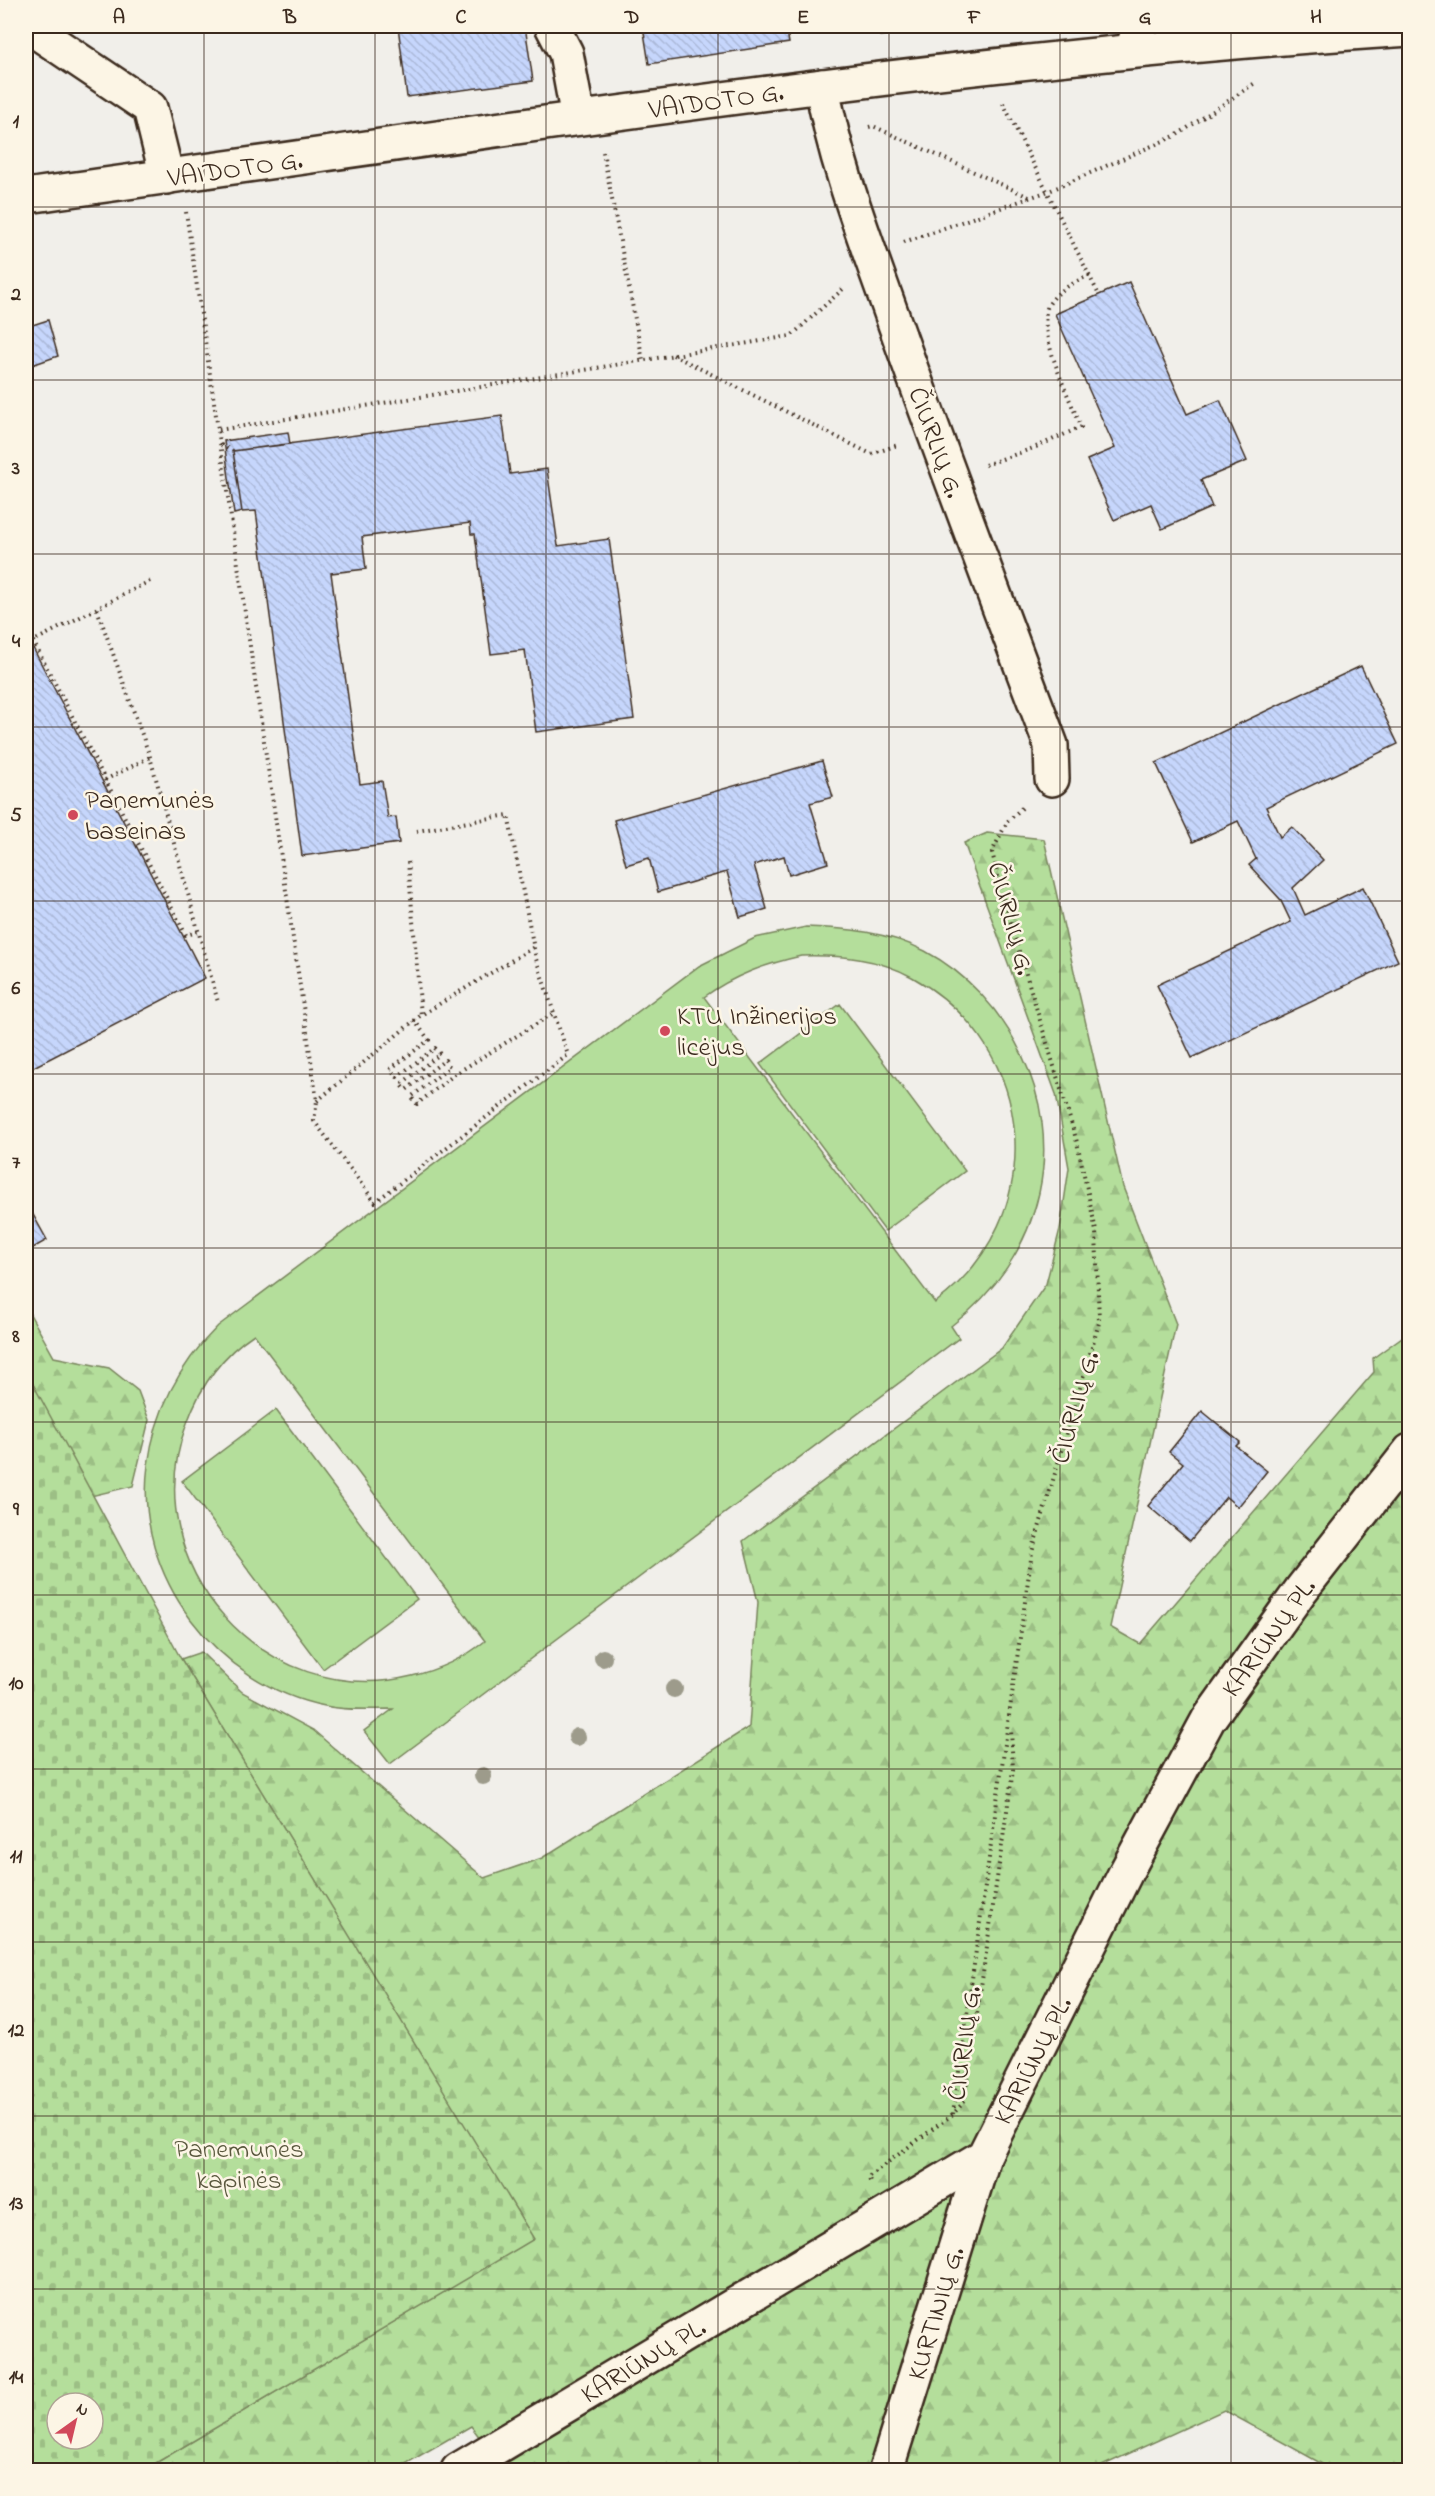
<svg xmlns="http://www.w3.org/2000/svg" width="1435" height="2496" viewBox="0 0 1435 2496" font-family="'Indie Flower',sans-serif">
	<defs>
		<pattern id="forest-firs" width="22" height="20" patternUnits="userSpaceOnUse" patternTransform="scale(1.5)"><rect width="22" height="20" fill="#b4de9b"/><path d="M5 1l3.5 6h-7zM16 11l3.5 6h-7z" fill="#9cbf85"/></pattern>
		<pattern id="cemetery-stones" width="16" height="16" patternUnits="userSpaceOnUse" patternTransform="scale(1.5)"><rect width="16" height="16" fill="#b4de9b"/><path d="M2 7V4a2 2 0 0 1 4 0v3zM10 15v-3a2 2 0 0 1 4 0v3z" fill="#9cbf85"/></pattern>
		<pattern id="building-back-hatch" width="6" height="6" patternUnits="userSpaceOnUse" patternTransform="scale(1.5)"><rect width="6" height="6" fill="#c6d6fc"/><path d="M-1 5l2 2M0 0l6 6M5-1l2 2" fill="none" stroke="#abb8d8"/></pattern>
	</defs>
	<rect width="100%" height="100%" fill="#f1efea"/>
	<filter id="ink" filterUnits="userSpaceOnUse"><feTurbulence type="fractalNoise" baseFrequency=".0167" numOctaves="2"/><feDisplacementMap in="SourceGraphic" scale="12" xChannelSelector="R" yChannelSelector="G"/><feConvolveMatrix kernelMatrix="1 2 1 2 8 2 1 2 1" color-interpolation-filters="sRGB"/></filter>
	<g filter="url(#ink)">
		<path fill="url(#forest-firs)" stroke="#78845c" stroke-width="1.5" d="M987,833l57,6 79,348 53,137 -66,303 30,17 234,-272 -1,-14 36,-26v1138h-76l-109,-60 -131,60h-589l-33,-44 -76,44h-251l389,-231 -352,-580 20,-7 41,40 71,38 171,148 58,-20 207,-131 9,-125 -15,-61 259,-193 44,-64 14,-55 9,-61 -13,-74 -92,-251z
			M26,1307l28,50 55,11 29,23 11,29 -16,66 -42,10 -65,-125z"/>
		<path fill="url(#cemetery-stones)" stroke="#78845c" stroke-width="1.5" fill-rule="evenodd" d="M26,1371l155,288 353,580 -390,231h-118zM57,2403h36v36h-36z"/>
		<path fill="#b4de9b" stroke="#78845c" stroke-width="1.5" fill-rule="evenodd" d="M806,927c41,1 82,5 119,24 84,45 135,148 114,242 -12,54 -44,100 -88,133l8,12 -569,426 -26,-33 29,-22c-22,0 -45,2 -68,-3 -107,-21 -192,-130 -177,-241 7,-54 32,-101 70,-139l481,-360 56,-28zM801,956c39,-1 77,2 111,21 127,70 139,240 23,326l-231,-306c30,-22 62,-33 97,-41zM254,1334l231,307c-20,17 -48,29 -73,35 -147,36 -279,-111 -225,-253 13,-36 35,-68 67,-89z
			M840,1004l125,167 -80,60 -125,-167z
			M276,1410l141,189 -94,70 -141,-188z"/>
		<path fill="url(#building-back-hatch)" stroke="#3b2a1e" stroke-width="1.5" d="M398,26h127l8,55 -126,16z
			M643,26h143l3,17 -140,21z
			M835,26h43l-42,6z
			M878,26h48v4l-46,6z
			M1129,282l58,132 33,-14 27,61 -46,19 11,27 -50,22 -11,-25 -37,16 -27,-60 28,-12 -60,-134z
			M48,320l10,36 -26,9 -6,-23v-15z
			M502,416l8,58 37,-5 11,77 51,-7 25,180 -98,13 -11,-82 -34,4 -16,-120h-4l-1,-11 -108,14 4,32 -35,4 29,211 22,-3 6,37 8,-1 3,26 -97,13 -46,-345 -14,1 -9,-61z
			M288,432l2,12 -57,7 9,61 -8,2 -10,-73z
			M33,648l172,330 -179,93v-419z
			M1361,666l37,78 -132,63 14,30 12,-10 31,33 -30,28 12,27 58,-28 35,74 -206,97 -35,-73 134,-63 -11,-23 -31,-34 7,-6 -18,-38 -45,21 -37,-79z
			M822,761l11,36 -23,6 18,60 -39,12 -5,-19 -30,9 13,44 -27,8 -13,-45 -69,20 -9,-34 -23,7 -12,-45z
			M26,1202l21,38 -21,12z
			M1202,1411l38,31 -4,4 31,25 -29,36 -12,-10 -36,44 -42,-35 35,-43 -14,-11z"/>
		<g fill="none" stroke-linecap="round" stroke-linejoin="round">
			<g stroke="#3b2a1e" stroke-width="38">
				<path id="minor" d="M28,26l122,82 17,69
					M552,26l14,27 12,65
					M1132,50l8,-24
					M822,86c14,82 46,160 73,238 50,141 103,281 156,421l1,34
					M886,2470l98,-314"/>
			</g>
			<g stroke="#3b2a1e" stroke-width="38">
				<path id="tertiary" d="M458,2470l526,-314 142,-284 82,-152 93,-130 109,-139"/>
			</g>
			<g stroke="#3b2a1e" stroke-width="38">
				<path id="secondary" d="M26,196c460,-63 919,-138 1384,-167"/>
			</g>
			<path stroke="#3b2a1e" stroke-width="4" stroke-dasharray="1.5 4.5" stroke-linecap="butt" d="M1003,103l96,192
				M869,127l4,-1 156,71
				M603,152l40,209
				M186,212l131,889 -3,20 61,81 193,-147 -32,-96 -28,-144 -91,16
				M904,242l145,-51 128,-56 78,-52
				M673,355l198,99 27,-9
				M219,430l572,-94 52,-47
				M221,445l12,6
				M985,465l51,-18 45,-20c-10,-26 -47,-99 -32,-123 10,-15 26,-22 41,-29
				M97,609l53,148 68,245
				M33,641l153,294 12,-3
				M26,645l128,-66
				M105,780l45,-23
				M408,862l13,153
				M414,1020l15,20 -39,29 7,8 38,-29 5,6 -39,30 5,6 39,-30 5,7 -39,30 6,7 38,-30 99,-61
				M317,1101l104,-86 113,-68
				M953,2114l79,-562 67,-229 -3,-92 -19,-89 -72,-237 -13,-53 15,-30 18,-17
				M870,2181l-2,-4 85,-63 11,-12 49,-332 -2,-40"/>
			<use href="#minor" stroke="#fcf5e5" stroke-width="33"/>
			<use href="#tertiary" stroke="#fcf5e5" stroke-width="33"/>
			<use href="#secondary" stroke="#fcf5e5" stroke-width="33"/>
		</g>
		<g fill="#9d9b8b">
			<circle cx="603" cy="1658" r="9"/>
			<circle cx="674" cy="1689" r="9"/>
			<circle cx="577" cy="1737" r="9"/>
			<circle cx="483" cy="1776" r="9"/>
		</g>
	</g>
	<path fill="none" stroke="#3b2a1e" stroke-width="1.5" stroke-opacity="0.55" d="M204,26v2444M375,26v2444M546,26v2444M718,26v2444M889,26v2444M1060,26v2444M1231,26v2444M26,207h1384M26,380h1384M26,554h1384M26,727h1384M26,901h1384M26,1074h1384M26,1248h1384M26,1422h1384M26,1595h1384M26,1769h1384M26,1942h1384M26,2116h1384M26,2289h1384"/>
	<g fill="#d1495b" stroke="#fcf5e5" stroke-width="2">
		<circle cx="73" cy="815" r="6"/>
		<circle cx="665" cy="1031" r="6"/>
	</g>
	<g text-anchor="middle" stroke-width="5" stroke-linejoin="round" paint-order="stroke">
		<g font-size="27" fill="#3b2a1e" stroke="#fcf5e5">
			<text transform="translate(716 100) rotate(-8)" y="9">VAIDOTO G.</text>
			<text transform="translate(235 168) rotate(-8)" y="9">VAIDOTO G.</text>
			<text transform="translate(937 442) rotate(70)" y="9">ČIURLIŲ G.</text>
			<text transform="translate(1012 918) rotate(75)" y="9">ČIURLIŲ G.</text>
			<text transform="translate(1074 1407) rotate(-74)" y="9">ČIURLIŲ G.</text>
			<text transform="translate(1268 1637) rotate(-54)" y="9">KARIŪNŲ PL.</text>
			<text transform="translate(963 2043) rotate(-82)" y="9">ČIURLIŲ G.</text>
			<text transform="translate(1032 2060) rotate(-63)" y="9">KARIŪNŲ PL.</text>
			<text transform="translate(935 2313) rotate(-73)" y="9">KURTINIŲ G.</text>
			<text transform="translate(643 2360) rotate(-31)" y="9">KARIŪNŲ PL.</text>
		</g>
		<g font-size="27" fill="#3b2a1e" stroke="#fcf5e5" text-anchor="start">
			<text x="85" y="808">Panemunės<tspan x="85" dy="31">baseinas</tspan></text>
			<text x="677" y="1024">KTU Inžinerijos<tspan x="677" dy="31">licėjus</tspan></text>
		</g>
		<g font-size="27" fill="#59573d" stroke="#fcf5e5">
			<text x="239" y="2157">Panemunės<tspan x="239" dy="31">kapinės</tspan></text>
		</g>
	</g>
	<rect width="1435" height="2496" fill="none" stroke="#fcf5e5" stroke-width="66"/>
	<g transform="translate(75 2421) rotate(34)"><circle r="28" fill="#fcf5e5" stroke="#afa495" stroke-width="1.5"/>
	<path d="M0-4.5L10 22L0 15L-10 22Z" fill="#d1495b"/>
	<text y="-9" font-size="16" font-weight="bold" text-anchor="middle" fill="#3b2a1e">N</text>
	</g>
	<rect x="33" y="33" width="1369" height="2430" fill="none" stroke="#3b2a1e" stroke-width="2"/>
	<g font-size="20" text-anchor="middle" font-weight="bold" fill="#3b2a1e">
		<text x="119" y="23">A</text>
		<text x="290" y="23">B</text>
		<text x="461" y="23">C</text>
		<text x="632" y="23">D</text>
		<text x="803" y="23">E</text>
		<text x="974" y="23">F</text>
		<text x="1145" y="23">G</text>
		<text x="1316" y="23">H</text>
		<text x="16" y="127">1</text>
		<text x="16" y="300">2</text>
		<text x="16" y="474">3</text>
		<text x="16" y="647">4</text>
		<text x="16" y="821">5</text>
		<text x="16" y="994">6</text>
		<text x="16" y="1168">7</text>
		<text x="16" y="1342">8</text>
		<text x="16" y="1515">9</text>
		<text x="16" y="1689">10</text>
		<text x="16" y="1862">11</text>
		<text x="16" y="2036">12</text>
		<text x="16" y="2209">13</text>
		<text x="16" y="2383">14</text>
	</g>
</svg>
